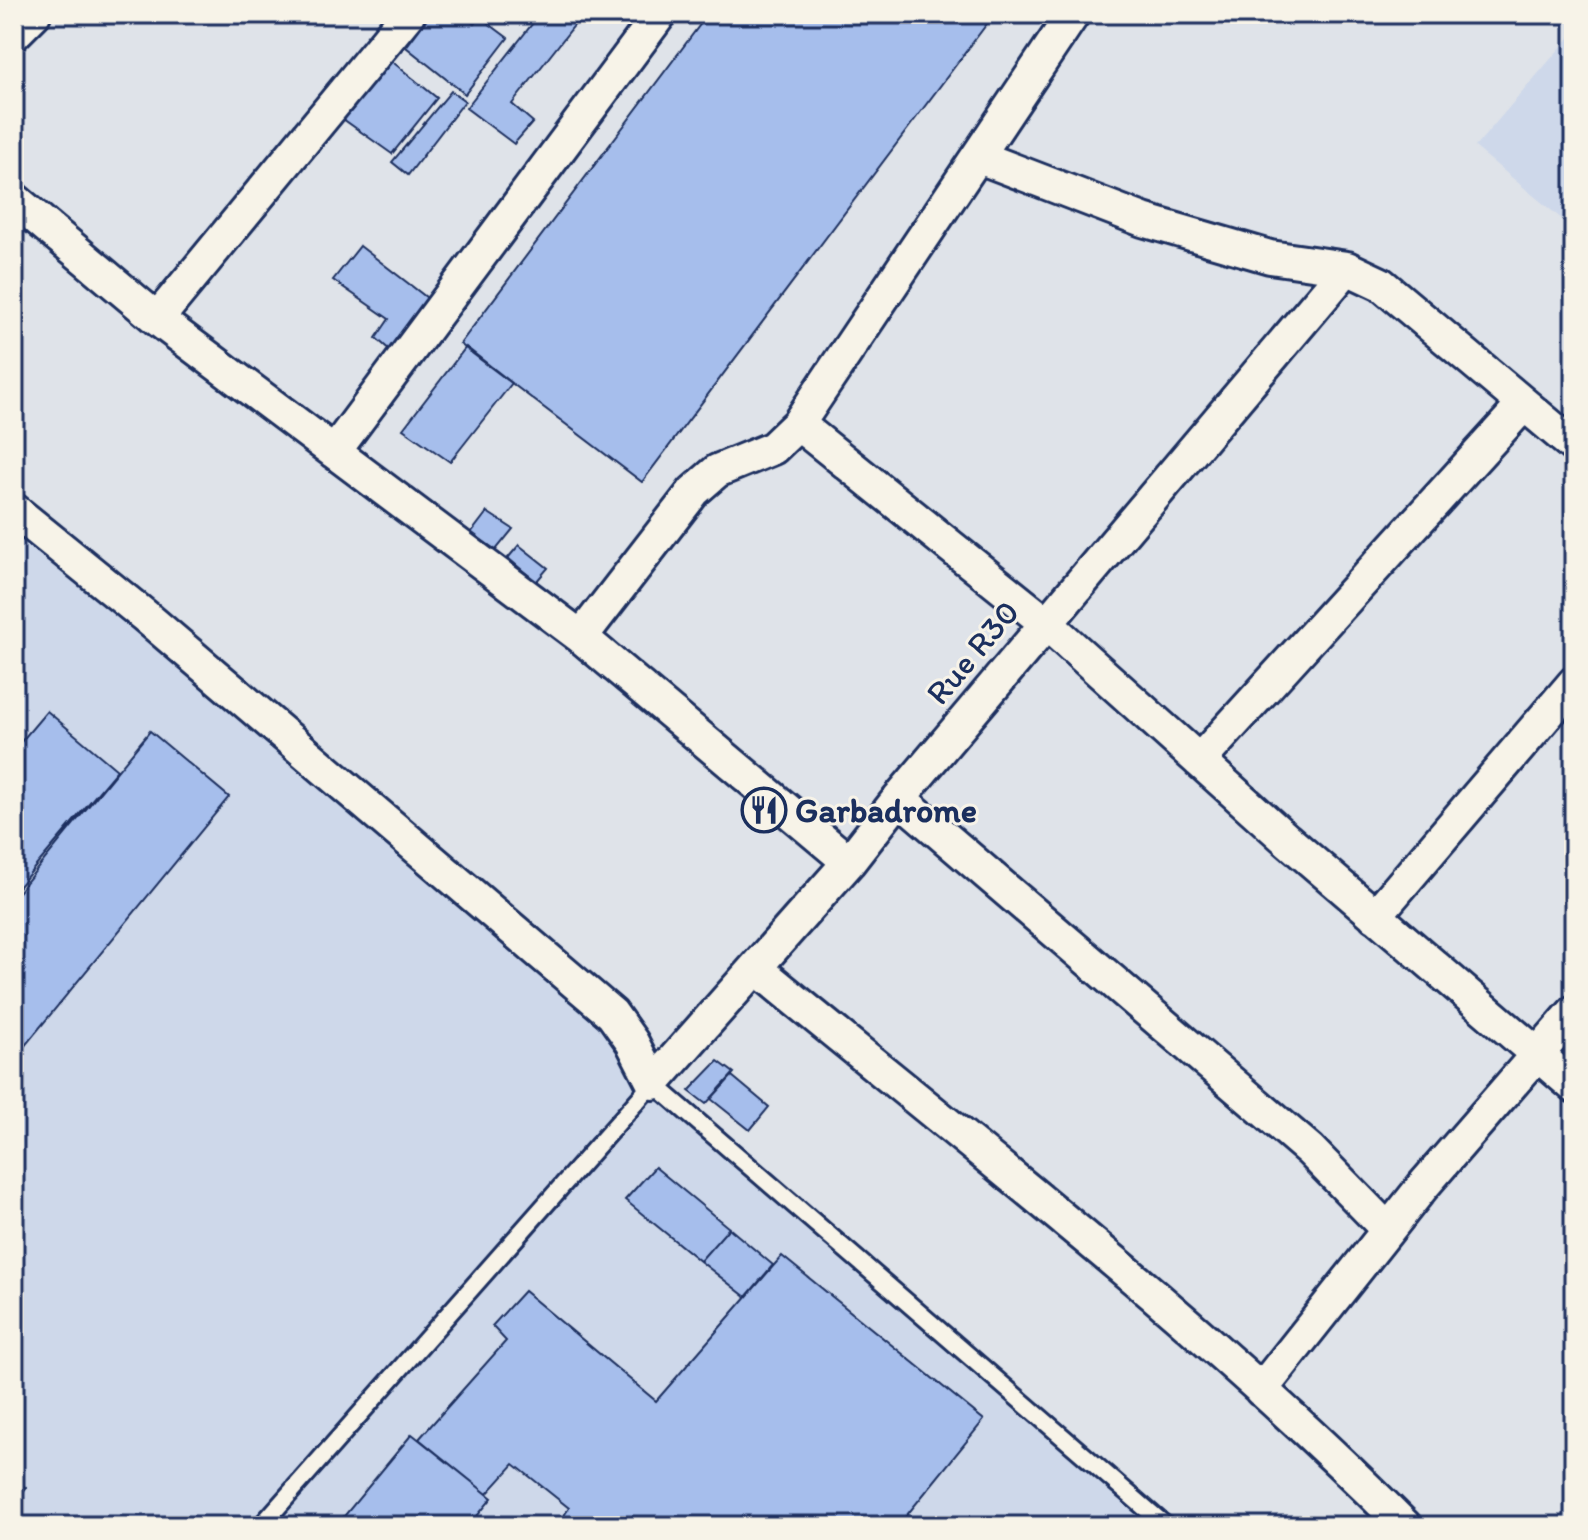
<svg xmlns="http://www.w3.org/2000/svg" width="1588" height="1540" viewBox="0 0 1588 1540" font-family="Itim,sans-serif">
	<rect width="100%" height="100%" fill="#dfe3e9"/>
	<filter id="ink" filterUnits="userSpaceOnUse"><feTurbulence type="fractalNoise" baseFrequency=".0125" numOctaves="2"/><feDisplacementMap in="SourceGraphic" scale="16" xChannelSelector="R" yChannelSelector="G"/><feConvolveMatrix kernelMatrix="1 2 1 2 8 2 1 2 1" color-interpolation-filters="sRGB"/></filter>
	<g filter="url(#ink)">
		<path fill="#ced8ea" d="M1574,32v197l-99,-82z
			M14,513l653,569 506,444h-1159z"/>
		<path fill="#a6beec" stroke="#1b2f5e" stroke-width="2" d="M431,14h31l12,10 6,-7 28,21 -43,56 -59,-47z
			M540,14h43l-71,90 21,18 -19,22 -48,-36z
			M708,14h272l9,7 -347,461 -182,-138z
			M389,59l48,39 -45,56 -49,-35z
			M451,91l14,10 -57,74 -16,-13z
			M360,246l71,55 -39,51 -16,-14 13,-19 -56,-39z
			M466,347l46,36 -62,79 -47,-33z
			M487,512l26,17 -17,21 -25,-17z
			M519,545l29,23 -12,14 -28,-24z
			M47,711l70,59 -103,122v-142z
			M150,731l79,66 -215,262v-162z
			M718,1061l16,12 -28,31 -17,-13z
			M732,1076l37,31 -19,23 -39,-31z
			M655,1167l74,61 -29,33 -75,-61z
			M729,1228l44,37 -27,32 -46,-36z
			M782,1256l202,164 -86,106h-341l12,-18 -55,-44 -27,30 -68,-55 87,-98 -14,-15 32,-35 132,110z
			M412,1434l80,64 -23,28h-133z
			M14,1478l12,10 -12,15z"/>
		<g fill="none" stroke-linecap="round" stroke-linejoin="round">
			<g stroke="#1b2f5e" stroke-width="22">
				<path id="service" d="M261,1526l392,-443 513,443"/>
			</g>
			<g stroke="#1b2f5e" stroke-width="38">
				<path id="minor" d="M14,34l20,-20
					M979,157l164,63 127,37 77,11 34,16 193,162
					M14,199l143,120 424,318 268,225
					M157,319l251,-305
					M798,424l248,199 240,216 288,247
					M334,452l326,-438
					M14,510l131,106 467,398 20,28 21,41 196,-221 50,-64 448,-530
					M581,637l113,-146 23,-20 56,-23 25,-24 275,-410
					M1199,761l325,-357
					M899,798l411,352 77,79
					M1375,916l199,-233
					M756,968c220,181 448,356 649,558
					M1261,1390l162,-204 151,-174"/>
			</g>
			<use href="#service" stroke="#f7f3e8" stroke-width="16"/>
			<use href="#minor" stroke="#f7f3e8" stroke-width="32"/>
		</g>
	</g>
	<defs>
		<g id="restaurant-ring" transform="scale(2.3)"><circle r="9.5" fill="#f7f3e8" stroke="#1b2f5e" stroke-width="1.5"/><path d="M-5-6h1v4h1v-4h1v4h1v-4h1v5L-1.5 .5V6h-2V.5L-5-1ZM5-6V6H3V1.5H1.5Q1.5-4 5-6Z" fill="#1b2f5e"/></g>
	</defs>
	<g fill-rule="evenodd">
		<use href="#restaurant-ring" x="764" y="810"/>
	</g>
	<g text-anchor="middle" stroke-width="6" stroke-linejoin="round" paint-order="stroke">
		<g font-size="34" fill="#1b2f5e" stroke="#f7f3e8">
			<text transform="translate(972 652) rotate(-50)" y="12">Rue R30</text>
		</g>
		<g font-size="34" font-weight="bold" fill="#1b2f5e" stroke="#f7f3e8" text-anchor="start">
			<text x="795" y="822">Garbadrome</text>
		</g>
	</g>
	<rect width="1588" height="1540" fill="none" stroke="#f7f3e8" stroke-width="48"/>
	<rect x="24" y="24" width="1540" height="1492" fill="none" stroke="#1b2f5e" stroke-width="3" filter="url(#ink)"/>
</svg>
